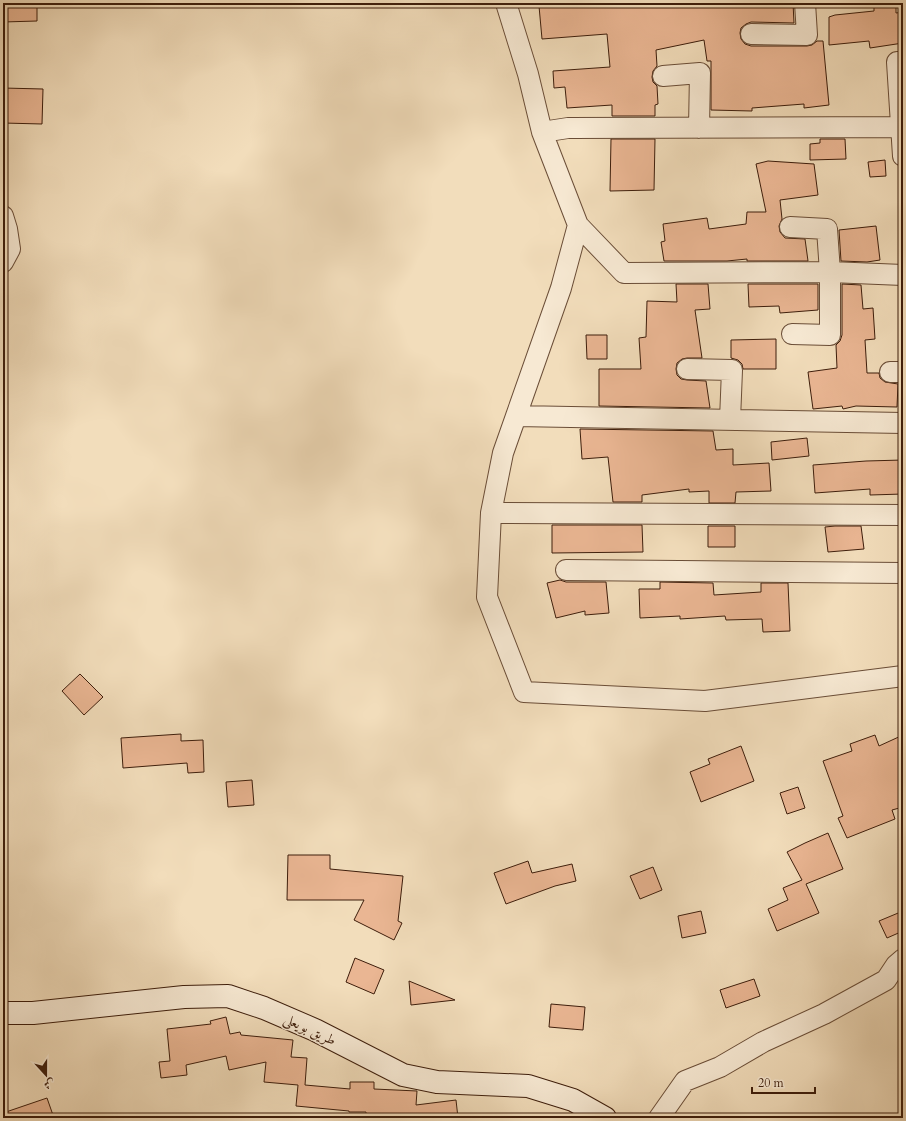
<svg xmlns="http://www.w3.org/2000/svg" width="906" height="1121" viewBox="0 0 906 1121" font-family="Cardo,Amiri,serif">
	<rect width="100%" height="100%" fill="#f2ddbb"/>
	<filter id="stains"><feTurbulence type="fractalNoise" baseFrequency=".005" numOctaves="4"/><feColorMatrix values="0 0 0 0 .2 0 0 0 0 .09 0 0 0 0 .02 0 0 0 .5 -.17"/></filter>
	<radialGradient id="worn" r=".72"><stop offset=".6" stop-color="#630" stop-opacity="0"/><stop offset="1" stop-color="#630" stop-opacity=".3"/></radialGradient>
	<path fill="#eab693" stroke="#3d1d0b" d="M3,3h34v18l-34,1z
		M565,3h228l1,20 -43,-1 -5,2 -5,4 -1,5 1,6 4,5 6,2h56l5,-1 5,-4h6l6,64 -25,3v-4l-52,4v3l-41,-1v-49h-4l-3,-21 -48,10 1,16 -4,5 -1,6 1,5 4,4 1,18 -3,1v11h-43v-11l-45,3 -2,-21 -11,1 -1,-17 57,-4 -3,-33 -65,5 -3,-33 26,-2z
		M874,3h22v10l7,-1v31l-33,5 -1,-7 -40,4v-28l6,-2 39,-4z
		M3,88l40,1 -1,35 -39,-1z
		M611,139h44l-1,51 -44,1z
		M820,139h25l1,20 -36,1v-16l10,-1z
		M885,160l1,16 -16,1 -2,-15z
		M768,161l46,3 4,31 -38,5 2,19 -3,7 1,6 5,6 20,1 3,22h-61v-2l-20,2h-63l-3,-19 4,-1 -2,-17 44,-6 2,11 37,-5 1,-12h19l-10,-48z
		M876,226l4,34 -13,2 -26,-1 -2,-31z
		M676,284h32l2,25 -15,1 7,48h-15l-5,1 -5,4 -1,6 1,6 4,4 6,1 19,1 4,27 -111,-2v-37h42l-2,-31 7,-1 1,-36 30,1z
		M748,284h70v26l-38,3 -1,-7 -30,1z
		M842,284l19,1 2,24 10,-1 2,31 -10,1 2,33h12l1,5 5,4 13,2 -1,23 -41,-1 -13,3 -1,-3 -29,3 -5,-37 29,-4 -1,-23 4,-4 2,-6z
		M586,335h21v24h-20z
		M776,339v30h-33l-1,-5 -4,-4 -7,-2v-18z
		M580,429l133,2 3,19 17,-1v16l36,-2 2,28 -35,1 -1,11h-26v-12l-20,1v-3l-47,6v7h-29l-5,-45 -26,2z
		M807,438l2,18 -37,4 -1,-18z
		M903,460v34l-33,1v-6l-55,4 -2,-28 53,-4z
		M552,525h90l1,27 -91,1z
		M708,526h27v21h-27z
		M835,526h26l3,23 -36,3 -3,-25z
		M560,580l6,2h40l3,31 -24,2v-4l-29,7 -9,-35z
		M660,582l53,1 1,12 47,-3v-9h27l2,48 -27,1 -1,-13 -36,1 -1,-4 -45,3v-3l-40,2 -1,-29h21z
		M80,674l23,23 -19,18 -22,-24z
		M181,734v7l22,-1 1,32 -16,1 -1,-10 -64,5 -2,-30z
		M875,735l4,11 24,-11v72l-11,3 3,9 -48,19 -9,-20 5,-2 -20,-55 29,-10 -2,-7z
		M741,746l13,35 -53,21 -11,-30 20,-8 -2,-5z
		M252,780l2,25 -26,2 -2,-25z
		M798,787l7,21 -18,6 -7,-21z
		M828,833l15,36 -37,15 13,29 -42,18 -9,-22 20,-9 -5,-12 19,-8 -15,-28 18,-9z
		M288,855h42v14l73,7 -5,45 4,2 -8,17 -40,-20 10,-20h-77z
		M528,861l4,12 40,-9 4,17 -21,5 -49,18 -12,-31z
		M653,867l9,23 -22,9 -10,-23z
		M701,911l5,22 -24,5 -4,-22z
		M903,911v20l-16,7 -8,-17z
		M355,958l29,12 -10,24 -28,-12z
		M754,979l6,17 -34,12 -6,-18z
		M409,981l46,19 -44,5z
		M551,1004l34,3 -2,23 -34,-3z
		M226,1017l4,17 10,-2 1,3 52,5 -2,17 16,1 -2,27 45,4v-7h24v7l43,2 -1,14 40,-5 2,18h-56v-4h-16v4h-20v-6h-17v-1l-53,-5 2,-21 -34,-3 2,-20 -37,8 -3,-14 -40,9 1,10 -26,3 -2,-16 11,-1 -3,-32 44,-5 -1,-3z
		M47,1098l7,20h-51v-5z"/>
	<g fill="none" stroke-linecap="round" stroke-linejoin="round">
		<g stroke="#6a4d37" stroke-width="22">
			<path id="street" d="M506,3l22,71 14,58 36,93 -17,63 -58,165 -12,60 -4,84 37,95 181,9 198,-25
				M751,34l56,1 -2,-32
				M903,62h-6l6,94
				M663,76l37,-3 -1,55
				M542,132l26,-4 335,-1
				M3,216l4,13 3,20 -7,13
				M578,225l46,48 206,-1 73,3
				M790,227l37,2 3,43v63l-38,-1
				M687,369l45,1 -2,50
				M890,372h13
				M516,416l387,7
				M491,513l412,2
				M566,570l337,3
				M659,1118l26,-37 35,-14 43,-25 61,-28 62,-34 10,-15 7,-6"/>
		</g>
		<g stroke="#3d1d0b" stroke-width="24">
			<path id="secondary" d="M3,1013h30l151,-16 44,-1 36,12 51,22 88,45 34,7 91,4 45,14 32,18"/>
		</g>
		<use href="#street" stroke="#f7e9d3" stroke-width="20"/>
		<use href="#secondary" stroke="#f7e9d3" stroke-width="22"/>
	</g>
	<g text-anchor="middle" stroke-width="3" stroke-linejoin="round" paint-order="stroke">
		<g font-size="14" fill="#3d1d0b" stroke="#f7e9d3">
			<text transform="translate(310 1029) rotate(25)" y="5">طريق بويعلى</text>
		</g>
	</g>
	<rect width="906" height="1121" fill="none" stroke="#f2ddbb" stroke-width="16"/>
	<rect x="4" y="4" width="898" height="1113" fill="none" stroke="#3d1d0b" stroke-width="2"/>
	<rect x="8" y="8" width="890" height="1105" fill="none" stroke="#3d1d0b"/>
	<g transform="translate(46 1075) rotate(159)" stroke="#f7e9d3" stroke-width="3" paint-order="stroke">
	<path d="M0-3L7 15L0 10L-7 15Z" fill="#3d1d0b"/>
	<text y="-6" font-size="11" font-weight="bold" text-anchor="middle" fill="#3d1d0b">ش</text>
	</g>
	<path d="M752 1087v6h63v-6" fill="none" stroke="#3d1d0b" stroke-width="2"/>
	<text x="758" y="1087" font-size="12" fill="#3d1d0b" stroke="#f7e9d3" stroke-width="3" paint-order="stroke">20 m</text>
	<rect width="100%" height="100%" filter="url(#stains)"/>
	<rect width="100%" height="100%" fill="url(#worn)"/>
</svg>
